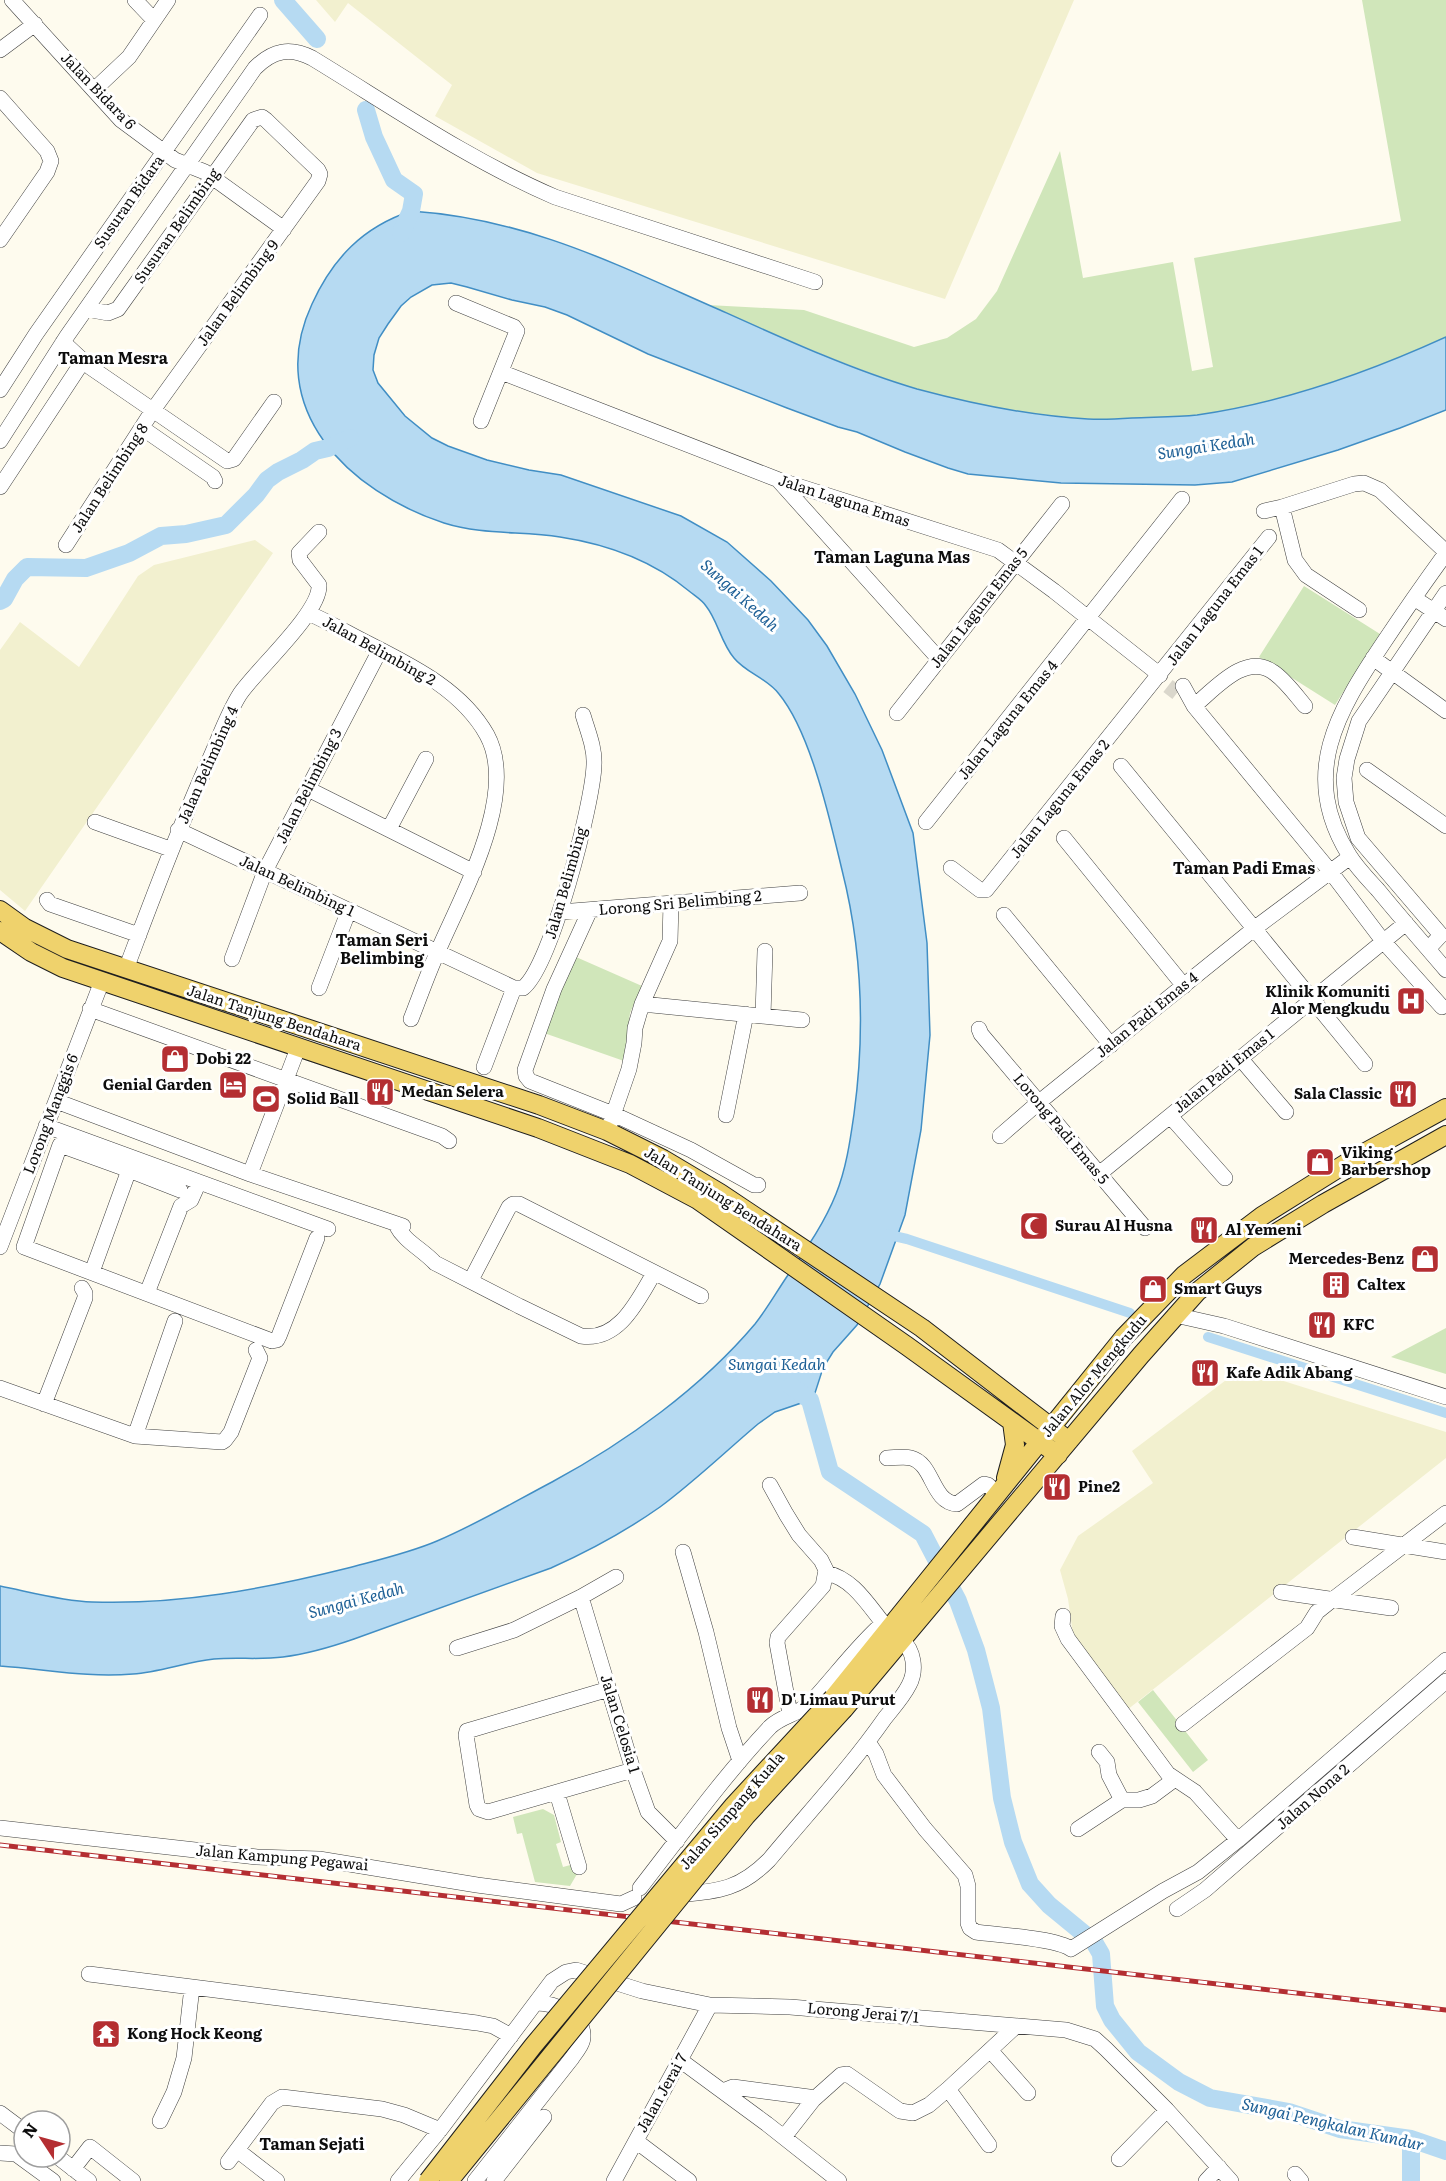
<svg xmlns="http://www.w3.org/2000/svg" width="1446" height="2181" viewBox="0 0 1446 2181" font-family="Literata,serif">
	<rect width="100%" height="100%" fill="#fefbee"/>
	<path fill="#f2f0cf" d="M316,0h758l-129,299 -408,-126 -102,-57 17,-31 -104,-82 -13,19z
		M255,540l18,13 -248,358 -25,-21v-240l20,-28 59,45 59,-91 16,-11z
		M1242,1368l204,64v26l-319,252 -53,-69 -6,-42 -8,-29 18,-34 75,-53 -21,-32z"/>
	<path fill="#d0e6ba" d="M1362,0h84v337c-79,36 -164,67 -250,78 -94,11 -192,1 -282,-27 -70,-22 -138,-53 -206,-83l96,5 110,37 33,-9 29,-19 21,-28 63,-140 23,127 90,-16 19,109 21,-4 -19,-109 207,-37z
		M1304,586l76,48 -45,71 -76,-48z
		M576,957l66,29 -12,27 -6,48 -80,-28 19,-50z
		M1446,1328v46l-55,-17z
		M1153,1690l55,70 -15,12 -55,-70z
		M543,1809l11,6 7,27 -5,2 7,23 11,-3 3,10 -7,12 -35,-4 -13,-49 -5,1 -4,-17z"/>
	<path fill="#b6daf2" stroke="#418ec4" stroke-width="1.5" d="M411,211c117,8 204,53 309,99 62,28 132,60 197,79 56,15 113,27 171,30 15,1 30,0 44,-1 21,-1 44,-1 65,-3 86,-12 170,-42 249,-78v73l-46,18 -62,22 -106,32 -37,3 -134,-2 -93,-9 -20,-6 -43,-16 -48,-20 -19,-5 -51,-19 -139,-54 -81,-39 -22,-8 -33,-7 -45,-13 -16,-4 -19,2 -21,12 -10,9 -13,18 -9,14 -5,17 -1,15 5,13 27,33 27,22 16,8 39,14 42,10 32,5 120,41 46,26 44,39 37,39 19,26 28,48 27,56 31,83 14,110 3,92 -9,95 -16,85 -25,69 -23,41 -24,27 -10,16 -8,25 -5,7 -35,12 -17,12c-32,27 -64,58 -98,83 -34,24 -71,44 -109,61l-197,71c-23,8 -47,15 -71,18 -23,3 -46,0 -69,2 -28,3 -54,13 -81,15 -47,4 -87,-5 -133,-8v-80c30,6 62,15 92,16 87,3 172,-13 256,-34 30,-8 61,-15 89,-27 40,-17 77,-39 115,-59 74,-40 149,-94 203,-158 12,-15 22,-33 33,-49 18,-26 36,-51 48,-81 10,-25 14,-52 18,-80 11,-81 8,-165 -12,-244 -12,-50 -31,-137 -63,-176 -12,-16 -33,-21 -45,-36 -13,-15 -16,-37 -28,-52 -4,-6 -11,-10 -17,-15 -36,-30 -83,-47 -129,-54 -39,-6 -78,-2 -116,-14 -95,-31 -181,-114 -132,-219 21,-46 51,-77 99,-93z"/>
	<g fill="none" stroke-linecap="round" stroke-linejoin="round">
		<path stroke="#b6daf2" stroke-width="10" d="M885,1234l22,5 223,74
			M1208,1337l238,76"/>
		<path stroke="#b6daf2" stroke-width="18" d="M283,0l34,39
			M366,110l8,27 20,43 20,14 -3,17 -10,22
			M0,601l4,-2 11,-20 12,-12 59,1 43,-15 32,-17 25,-2 40,-9 30,-30 11,-15 11,-8 24,-12 13,-9 13,-3 22,-10
			M791,1386l19,14 20,72 93,62 35,67 18,49 15,58 11,90 11,44 17,42 19,21 45,37 7,12 4,52 7,14 26,32 41,30 31,16 79,14 51,17 71,10 35,12
			M1411,2181v-42"/>
		<path stroke="#dad7cc" stroke-width="15" stroke-dasharray="15 8" stroke-linecap="butt" d="M1168,686l9,7"/>
		<g stroke="#404040" stroke-width="16">
			<path id="minor" d="M12,0l109,120 54,40 30,12 79,57
				M135,0l19,20
				M0,50l35,-26
				M94,90l35,-33 39,-57
				M0,98l47,53 4,10 -4,11 -47,68
				M456,303l58,24 3,4 -36,90
				M63,342l27,25 137,94 7,-2 40,-57
				M501,372l278,108 219,70 56,41 106,84
				M0,390l36,-56 224,-319
				M142,428l71,49 2,4
				M0,441l67,-105 188,-268c18,-18 35,-21 57,-10 79,48 157,102 243,139l260,85
				M779,481l160,178
				M0,487l83,-126
				M1282,507l13,53 11,15 53,35
				M1264,511l18,-4 72,-23 10,-1 16,7 66,62
				M66,545l87,-135 165,-229 2,-7 -2,-4 -52,-50 -4,-3 -9,3 -135,189 -10,4 -22,-4
				M1446,553c-21,29 -42,59 -62,89 -47,70 -85,133 -35,213 8,13 19,24 29,35 22,27 45,53 68,80
				M1414,598l32,21
				M308,613c21,9 41,21 61,31 43,22 93,46 118,91 32,59 -25,160 -49,216 -10,22 -18,45 -27,68
				M1373,658l73,53
				M1183,686l11,20 136,165 53,70 59,66
				M1194,706c20,-16 51,-54 79,-34 12,8 22,22 32,34
				M897,713l165,-209
				M1121,766l244,298
				M1367,770l79,56
				M308,789l166,83
				M95,822l75,27
				M926,822l256,-323
				M389,829l37,-70
				M178,830l336,158h9c28,-21 70,-185 71,-223 1,-17 -6,-33 -11,-50
				M1064,838l120,148
				M951,868l29,22h6l283,-353
				M47,900l3,4 89,31
				M590,910l-36,79 -29,81 1,6 4,5 83,33 78,36 63,35h4
				M560,912l240,-19
				M1004,915l107,130
				M1428,949l13,-14 -83,-97 -12,-36 -2,-24 3,-19 12,-38 87,-128
				M232,959l33,-88 115,-221
				M126,969c26,-69 51,-137 81,-204 11,-23 19,-49 33,-71 17,-25 81,-82 79,-109l-19,-25 -1,-7 20,-21
				M319,988l30,-78
				M642,1004l160,16
				M90,1009l352,127 7,5
				M763,1016l2,-65
				M979,1029l2,5 164,194
				M1240,1058l46,54
				M484,1067l30,-79
				M56,1101l194,73 153,52
				M726,1115l20,-101
				M1170,1116l55,62
				M610,1124l19,-55 5,-26 1,-15 7,-24 28,-63 1,-38
				M46,1126l282,103
				M1000,1136l38,-33 217,-175 95,-71
				M129,1170l-69,-25 -36,102 248,94 5,-1 2,-4 38,-98
				M250,1174l48,-126
				M1099,1174l307,-251
				M396,1225c9,17 26,24 39,38l84,43 62,30c38,6 57,-36 73,-63
				M0,1247l102,-266
				M92,1272l37,-102 51,20
				M471,1280l38,-73 4,-3h6l182,92
				M147,1293l34,-87 10,-6 8,-18
				M1175,1315l49,11 222,71
				M0,1388l135,48 87,6 3,-2 6,-8 29,-74 -4,-8
				M44,1404l41,-106v-5l-3,-5
				M135,1436l40,-115
				M887,1458c7,0 17,-2 24,0 23,6 20,44 46,46l27,-20 4,1 9,9
				M770,1485l16,29 13,21 22,25 5,10 -3,16 -45,51 -1,6 13,71
				M1353,1537l93,15
				M683,1552l23,80 23,96 11,33
				M826,1573c26,5 41,30 57,50
				M1281,1592l110,16
				M581,1597l52,173 15,42 29,29
				M1063,1616l-1,10 6,13 100,135 27,18 43,48
				M457,1648l57,-18 67,-33 35,-20
				M609,1689l-142,42 -1,4 11,70 2,4 9,3 145,-42
				M1183,1724l124,-96 10,-16 15,-12 114,-87
				M868,1742l8,12 8,21 41,54 40,46 3,11v37l2,5 6,4c21,3 80,6 95,17l92,-58 35,-19 40,-32 208,-180
				M1099,1752l8,10 2,13 13,25
				M557,1793l22,74
				M0,1828l257,29 62,2 158,26 144,19 13,-6
				M1078,1829l44,-29h17l13,-4 23,-17
				M640,1888c42,-54 83,-111 130,-161 12,-12 31,-13 42,-26 24,-26 45,-55 71,-78
				M676,1895c41,-4 62,-4 93,-35 39,-47 81,-92 116,-142 8,-10 18,-21 24,-33 8,-15 5,-35 -8,-46
				M1177,1909l28,-19 241,-209
				M89,1974l388,49 16,3 18,10
				M990,2050l38,43
				M680,2060l87,64 72,57
				M948,2089l41,56
				M723,2091l10,-4 76,10 4,3
				M0,2113l24,18
				M160,2121l14,-29 10,-34 8,-71
				M784,2137l29,-37 28,-25 6,-1 53,37 13,2 16,-8 19,-16 67,-62
				M636,2141l53,40
				M237,2150l40,31
				M0,2153l16,1 37,27
				M58,2157l31,24
				M1119,2159l48,-49
				M228,2162l44,-59 10,-6 100,12 22,6 36,15
				M73,2169l17,-22 43,34
				M1295,2174l6,7
				M398,2181l42,-51 112,-149 14,-9 10,-2 66,21 68,14 80,2 276,23 29,9 11,10 61,61 64,71
				M475,2181l97,-123c4,-6 11,-14 11,-21 1,-23 -29,-34 -47,-34
				M494,2181l50,-64
				M614,2181l96,-176
				M1206,2181l13,-14"/>
		</g>
		<g stroke="#1e1e1e" stroke-width="20">
			<path id="major" d="M0,910l25,18 42,21 472,156 68,26 56,28 57,34 202,135 147,113
				M0,931l31,21 32,16 475,160 92,36 68,36 209,146 151,109
				M1006,1478l9,-33 -3,-23
				M833,1698l291,-361 60,-62 78,-59 91,-57 93,-51
				M844,1709l297,-354 56,-63 56,-45 70,-43 123,-69"/>
		</g>
		<use href="#minor" stroke="#fff" stroke-width="15"/>
		<use href="#major" stroke="#efd26c" stroke-width="18"/>
		<g stroke="#b42e32" stroke-width="5">
			<path id="rail" d="M0,1845l1446,165"/>
		</g>
		<use href="#rail" stroke="#fff" stroke-width="3" stroke-dasharray="9" stroke-linecap="butt"/>
		<g stroke="#1e1e1e" stroke-width="20" stroke-linecap="butt">
			<path id="major-bridge" d="M428,2181l105,-135 201,-241 99,-107
				M449,2181l297,-365 98,-107"/>
		</g>
		<use href="#major-bridge" stroke="#efd26c" stroke-width="18"/>
	</g>
	<defs>
		<g id="hospital-square" transform="scale(1.5)"><rect x="-9" y="-9" width="18" height="18" rx="4" fill="#b42e32" stroke="#fff"/><path d="M-5-5h3v3.5h4V-5h3V5h-3V1.5h-4V5h-3Z" fill="#fff"/></g>
		<g id="shop-square" transform="scale(1.5)"><rect x="-9" y="-9" width="18" height="18" rx="4" fill="#b42e32" stroke="#fff"/><path d="M-5-2.5h2.3a2.7 3.5 0 0 1 5.4 0H5L5.5 6h-11ZM-1.5-2.5h3a1.5 2.3 0 0 0-3 0Z" fill="#fff"/></g>
		<g id="hotel-square" transform="scale(1.5)"><rect x="-9" y="-9" width="18" height="18" rx="4" fill="#b42e32" stroke="#fff"/><path d="M-6-4.5h1.5V1H6V5H4.5V3h-9V5H-6ZM-4 0a1.8 1.8 0 1 1 3.6 0ZM.5 0V-2.5h3Q6-2.5 6 0Z" fill="#fff"/></g>
		<g id="restaurant-square" transform="scale(1.5)"><rect x="-9" y="-9" width="18" height="18" rx="4" fill="#b42e32" stroke="#fff"/><path d="M-5-6h1v4h1v-4h1v4h1v-4h1v5L-1.5 .5V6h-2V.5L-5-1ZM5-6V6H3V1.5H1.5Q1.5-4 5-6Z" fill="#fff"/></g>
		<g id="stadium-square" transform="scale(1.5)"><rect x="-9" y="-9" width="18" height="18" rx="4" fill="#b42e32" stroke="#fff"/><path d="M0-5a6.5 5 0 1 0 0 10a6.5 5 0 1 0 0-10ZM-3.5-1.8h7v3.6h-7Z" fill="#fff"/></g>
		<g id="mosque-square" transform="scale(1.5)"><rect x="-9" y="-9" width="18" height="18" rx="4" fill="#b42e32" stroke="#fff"/><path d="M3.5-4.9A6 6 0 1 0 3.5 4.9A5 5 0 1 1 3.5-4.9Z" fill="#fff"/></g>
		<g id="building-square" transform="scale(1.5)"><rect x="-9" y="-9" width="18" height="18" rx="4" fill="#b42e32" stroke="#fff"/><path d="M-4-6H4V6H1V3H-1V6H-4ZM-2.5-4.3h1.7v1.8h-1.7ZM.8-4.3h1.7v1.8H.8ZM-2.5-1h1.7V.8h-1.7ZM.8-1h1.7V.8H.8Z" fill="#fff"/></g>
		<g id="temple-square" transform="scale(1.5)"><rect x="-9" y="-9" width="18" height="18" rx="4" fill="#b42e32" stroke="#fff"/><path d="M0-6L5-2H3V0L6.5 2.5H4V6H1.5V3h-3V6H-4V2.5H-6.5L-3 0V-2H-5Z" fill="#fff"/></g>
	</defs>
	<g fill-rule="evenodd">
		<use href="#hospital-square" x="1411" y="1001"/>
		<use href="#shop-square" x="175" y="1059"/>
		<use href="#hotel-square" x="233" y="1085"/>
		<use href="#restaurant-square" x="380" y="1092"/>
		<use href="#restaurant-square" x="1403" y="1094"/>
		<use href="#stadium-square" x="266" y="1099"/>
		<use href="#shop-square" x="1320" y="1162"/>
		<use href="#mosque-square" x="1034" y="1226"/>
		<use href="#restaurant-square" x="1204" y="1230"/>
		<use href="#shop-square" x="1425" y="1259"/>
		<use href="#building-square" x="1336" y="1285"/>
		<use href="#shop-square" x="1153" y="1289"/>
		<use href="#restaurant-square" x="1322" y="1325"/>
		<use href="#restaurant-square" x="1205" y="1373"/>
		<use href="#restaurant-square" x="1057" y="1487"/>
		<use href="#restaurant-square" x="760" y="1700"/>
		<use href="#temple-square" x="106" y="2034"/>
	</g>
	<g text-anchor="middle" stroke-width="6" stroke-linejoin="round" paint-order="stroke">
		<g font-size="15" fill="#0d0d0d" stroke="#fff">
			<text transform="translate(98 91) rotate(46)" y="5">Jalan Bidara 6</text>
			<text transform="translate(129 202) rotate(-55)" y="5">Susuran Bidara</text>
			<text transform="translate(177 226) rotate(-55)" y="5">Susuran Belimbing</text>
			<text transform="translate(238 293) rotate(-54)" y="5">Jalan Belimbing 9</text>
			<text transform="translate(110 478) rotate(-57)" y="5">Jalan Belimbing 8</text>
			<text transform="translate(844 501) rotate(18)" y="5">Jalan Laguna Emas</text>
			<text transform="translate(1215 606) rotate(-52)" y="5">Jalan Laguna Emas 1</text>
			<text transform="translate(979 608) rotate(-52)" y="5">Jalan Laguna Emas 5</text>
			<text transform="translate(379 651) rotate(29)" y="5">Jalan Belimbing 2</text>
			<text transform="translate(1008 720) rotate(-51)" y="5">Jalan Laguna Emas 4</text>
			<text transform="translate(208 765) rotate(-66)" y="5">Jalan Belimbing 4</text>
			<text transform="translate(309 786) rotate(-63)" y="5">Jalan Belimbing 3</text>
			<text transform="translate(1060 799) rotate(-51)" y="5">Jalan Laguna Emas 2</text>
			<text transform="translate(566 883) rotate(-74)" y="5">Jalan Belimbing</text>
			<text transform="translate(297 886) rotate(25)" y="5">Jalan Belimbing 1</text>
			<text transform="translate(680 903) rotate(-5)" y="5">Lorong Sri Belimbing 2</text>
			<text transform="translate(1147 1015) rotate(-39)" y="5">Jalan Padi Emas 4</text>
			<text transform="translate(274 1018) rotate(18)" y="5">Jalan Tanjung Bendahara</text>
			<text transform="translate(1224 1071) rotate(-39)" y="5">Jalan Padi Emas 1</text>
			<text transform="translate(51 1114) rotate(-69)" y="5">Lorong Manggis 6</text>
			<text transform="translate(1061 1129) rotate(50)" y="5">Lorong Padi Emas 5</text>
			<text transform="translate(723 1199) rotate(32)" y="5">Jalan Tanjung Bendahara</text>
			<text transform="translate(1094 1376) rotate(-50)" y="5">Jalan Alor Mengkudu</text>
			<text transform="translate(620 1724) rotate(73)" y="5">Jalan Celosia 1</text>
			<text transform="translate(1313 1797) rotate(-41)" y="5">Jalan Nona 2</text>
			<text transform="translate(732 1811) rotate(-49)" y="5">Jalan Simpang Kuala</text>
			<text transform="translate(282 1858) rotate(5)" y="5">Jalan Kampung Pegawai</text>
			<text transform="translate(863 2013) rotate(5)" y="5">Lorong Jerai 7/1</text>
			<text transform="translate(662 2093) rotate(-61)" y="5">Jalan Jerai 7</text>
		</g>
		<g font-size="15" font-weight="bold" fill="#0d0d0d" stroke="#fff" text-anchor="start">
			<text x="1390" y="997" text-anchor="end">Klinik Komuniti<tspan x="1390" dy="17">Alor Mengkudu</tspan></text>
			<text x="196" y="1064">Dobi 22</text>
			<text x="212" y="1090" text-anchor="end">Genial Garden</text>
			<text x="401" y="1097">Medan Selera</text>
			<text x="1382" y="1099" text-anchor="end">Sala Classic</text>
			<text x="287" y="1104">Solid Ball</text>
			<text x="1341" y="1158">Viking<tspan x="1341" dy="17">Barbershop</tspan></text>
			<text x="1055" y="1231">Surau Al Husna</text>
			<text x="1225" y="1235">Al Yemeni</text>
			<text x="1404" y="1264" text-anchor="end">Mercedes-Benz</text>
			<text x="1357" y="1290">Caltex</text>
			<text x="1174" y="1294">Smart Guys</text>
			<text x="1343" y="1330">KFC</text>
			<text x="1226" y="1378">Kafe Adik Abang</text>
			<text x="1078" y="1492">Pine2</text>
			<text x="781" y="1705">D' Limau Purut</text>
			<text x="127" y="2039">Kong Hock Keong</text>
		</g>
		<g font-size="16" font-weight="bold" fill="#0d0d0d" stroke="#fff">
			<text x="113" y="364">Taman Mesra</text>
			<text x="892" y="563">Taman Laguna Mas</text>
			<text x="1244" y="874">Taman Padi Emas</text>
			<text x="382" y="946">Taman Seri<tspan x="382" dy="18">Belimbing</tspan></text>
			<text x="312" y="2150">Taman Sejati</text>
		</g>
		<g font-size="16" font-style="italic" fill="#1e6096" stroke="#fff">
			<text transform="translate(1206 446) rotate(-9)" y="6">Sungai Kedah</text>
			<text transform="translate(740 595) rotate(42)" y="6">Sungai Kedah</text>
			<text x="777" y="1370">Sungai Kedah</text>
			<text transform="translate(356 1600) rotate(-15)" y="6">Sungai Kedah</text>
			<text transform="translate(1333 2124) rotate(13)" y="6">Sungai Pengkalan Kundur</text>
		</g>
	</g>
	<g transform="translate(42 2139) rotate(306)"><circle r="28" fill="#ffffff" stroke="#9e9e9e" stroke-width="1.5"/>
	<path d="M0-4.5L10 22L0 15L-10 22Z" fill="#b42e32"/>
	<text y="-9" font-size="16" font-weight="bold" text-anchor="middle" fill="#0d0d0d">N</text>
	</g>
</svg>
